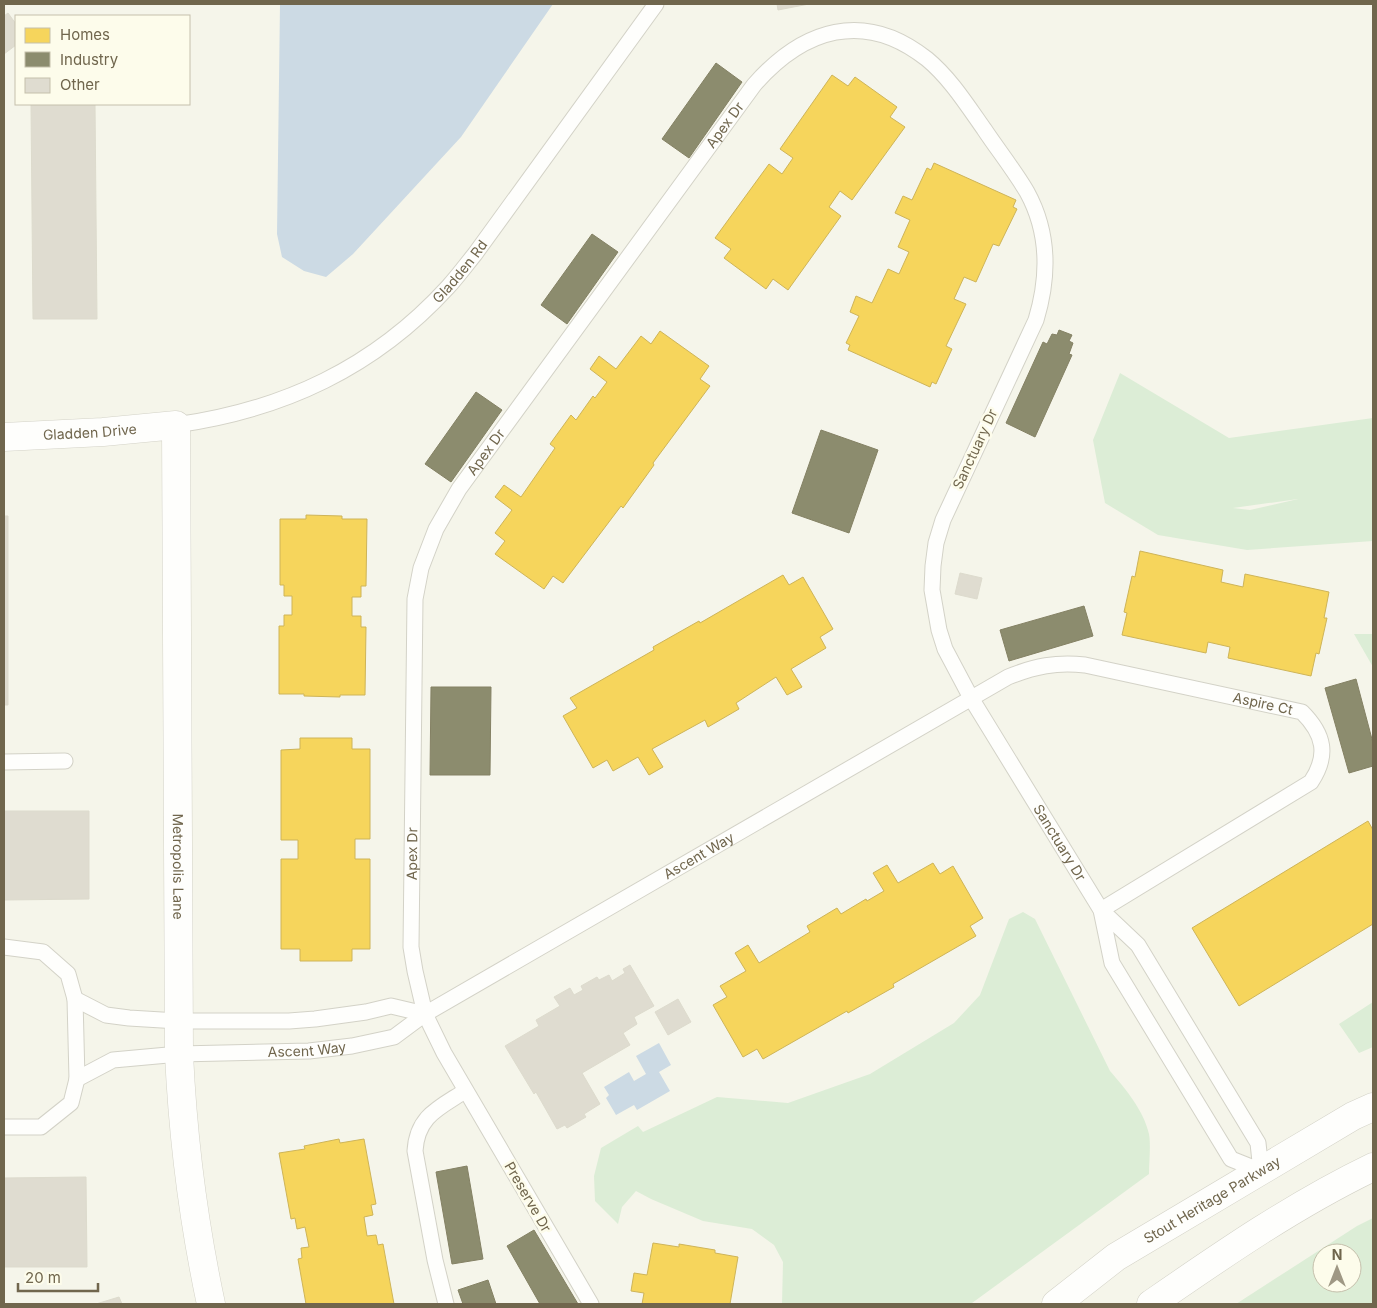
<svg xmlns="http://www.w3.org/2000/svg" width="1377" height="1308" viewBox="0 0 1377 1308" font-family="Inter,sans-serif">
	<rect width="100%" height="100%" fill="#f5f5ea"/>
	<path fill="#dcedd6" fill-rule="evenodd" d="M1120,373l109,65 144,-20v123l-126,9 -89,-15 -53,-32 -12,-63zM1298,499l-48,11 -17,-2z
		M1354,634h19v33z
		M1023,912l12,7 75,152c15,17 34,40 39,63 2,12 0,27 0,40l-177,129 -3,1h-187l1,-42 -9,-17 -22,-16 -49,-8 -52,-22 -15,-8 -14,16 -4,17 -23,-23 -1,-25 7,-28 37,-22 5,6 74,-35 71,6 82,-29 84,-51 26,-28 29,-76z
		M1373,1002v45l-14,6 -20,-29z
		M1373,1218v86h-137l121,-78zM1322,1253h30v30h-30z"/>
	<path fill="#ccdae4" d="M280,4h273l-92,133 -108,117 -27,23 -22,-6 -22,-14 -5,-23z
		M659,1043l12,22 -12,7 11,19 -33,19 -3,-5 -18,10 -10,-17 3,-3 -5,-8 25,-15 5,9 12,-7 -10,-18z"/>
	<path fill="#f6d55c" stroke="#ceb458" d="M832,75l16,11 7,-9 42,30 -7,10 15,10 -53,73 -12,-9 -11,16 12,9 -53,74 -15,-11 -7,10 -42,-31 7,-9 -16,-11 54,-74 13,10 11,-16 -13,-9z
		M934,163l82,37 -3,7 4,2 -18,37 -6,-2 -17,38 -12,-5 -10,22 12,5 -20,42 6,3 -16,35 -4,-2 -2,5 -82,-37 2,-5 -4,-2 13,-27 -9,-4 6,-16 16,7 16,-34 11,5 10,-22 -11,-5 12,-27 -15,-7 8,-17 9,4 15,-32 4,2z
		M660,331l49,35 -9,13 10,7 -57,77 1,2 -31,43 -2,-2 -58,77 -10,-7 -9,13 -49,-35 10,-13 -10,-8 17,-23 -17,-13 9,-12 17,12 34,-49 -5,-4 21,-29 5,5 17,-24 2,2 12,-16 -17,-13 9,-13 17,13 25,-33 10,8z
		M306,515l36,1v3h25l-1,67h-5v11h-9v19h9v11h5l-1,68h-25v2l-36,-1v-2h-25v-68h5v-11h8v-19h-8v-11h-4v-66h26z
		M1140,551l83,19 -2,12 22,5 2,-13 84,18 -5,26h3l-8,36 -3,-1 -5,23 -83,-18 2,-11 -22,-5 -2,11 -84,-18 5,-22 -3,-1 8,-36 3,1z
		M783,575l6,10 14,-8 30,52 -13,8 6,11 -35,21 11,18 -15,8 -11,-18 -40,26 3,6 -31,18 -3,-7 -53,29 11,18 -14,8 -11,-18 -25,14 -6,-11 -14,8 -30,-52 14,-8 -7,-10 84,-48 -1,-3 46,-26 1,2z
		M300,738h52v11h18v90h-15v20h15v90h-18v12h-52v-12h-19v-90h17v-19h-17v-90l19,-1z
		M1368,821l5,9v94l-134,82 -47,-78z
		M933,863l7,11 13,-8 30,52 -13,8 6,10 -83,48 1,3 -46,26 -1,-2 -84,48 -6,-10 -14,8 -30,-52 14,-8 -7,-11 26,-15 -11,-18 13,-8 11,18 51,-31 -3,-6 30,-18 4,6 25,-15 1,2 17,-10 -11,-18 14,-8 11,18z
		M339,1139l1,4 24,-4 12,65 -5,1 2,10 -9,2 3,19 9,-1 2,10 5,-1 11,60h-88l-8,-45 4,-1 -1,-10 8,-1 -4,-20 -8,2 -2,-11 -4,1 -12,-66 26,-4 -1,-3z
		M653,1243l26,4v-3l36,6v3l23,4 -8,47h-88l2,-11 -13,-2 3,-18 13,2z"/>
	<path fill="#8c8c6e" stroke="#848164" d="M716,63l26,19 -53,76 -27,-19z
		M592,234l26,18 -51,72 -26,-19z
		M1059,330l13,5 -3,6 4,2 -4,11 3,1 -37,82 -29,-14 37,-81 4,2 5,-10 5,1z
		M476,392l26,18 -51,72 -26,-18z
		M821,430l57,20 -29,83 -57,-20z
		M1084,606l9,30 -84,25 -9,-31z
		M1356,679l17,64v23l-24,7 -24,-85z
		M431,687h60l-1,88h-60z
		M467,1166l16,93 -31,5 -16,-92z
		M534,1230l44,74h-38l-33,-58z
		M488,1280l8,24h-33l-5,-14z"/>
	<path fill="#dfdcd0" stroke="#dddbcd" d="M777,4h32l-31,6z
		M8,13l8,11v21l-12,9v-38z
		M31,104h64l2,215h-64z
		M4,516h4v189h-4z
		M960,573l22,5 -5,21 -22,-5z
		M4,811h85v88l-85,1z
		M630,965l24,41 -20,11 3,7 -14,9 7,12 -48,28 18,31 -16,10 2,3 -19,11 -2,-3 -8,4 -21,-37 -2,2 -29,-48 34,-20 -3,-6 24,-14 -6,-9 16,-9 4,7 9,-5 -2,-4 16,-9 2,3 10,-5 3,6 13,-8 -2,-4z
		M678,999l13,23 -23,13 -13,-23z
		M86,1177l1,90h-83v-89z
		M119,1297l3,7h-26z"/>
	<g fill="none" stroke-linecap="round" stroke-linejoin="round">
		<g stroke="#d3d2c7" stroke-width="17">
			<g id="service">
				<path id="s1" d="M176,425c107,-15 198,-57 272,-138 10,-11 18,-22 27,-33l181,-250"/>
				<path d="M4,762l61,-1"/>
				<path d="M4,947l39,5 25,22 7,25 2,80 -6,24 -30,24h-37"/>
				<path d="M75,999l31,16 23,3 49,3h111l26,-2 51,-7 25,-6 34,8"/>
				<path id="s2" d="M77,1079l36,-19 66,-6 130,-3 43,-5 42,-9 31,-23 583,-337c27,-11 48,-15 77,-12l217,47c22,22 27,43 9,70l-210,128"/>
				<path d="M446,1304l-11,-44 -20,-109c2,-35 24,-43 50,-60"/>
				<path id="s3" d="M591,1304l-147,-251 -19,-39 -10,-43 -4,-24 4,-348 6,-31 15,-39 23,-40 295,-404c49,-56 110,-76 173,-26 23,19 40,46 57,70 14,21 30,41 43,63 22,40 22,85 9,128l-93,200 -7,23 -3,23 -1,24 7,40 6,19 26,49 130,212 37,35 120,198 3,28 -30,-12 -119,-196 -11,-53"/>
			</g>
		</g>
		<g stroke="#d3d2c7" stroke-width="29">
			<g id="minor">
				<path id="s4" d="M4,437l99,-5 73,-7 3,629c4,86 14,166 32,250"/>
			</g>
		</g>
		<g stroke="#d3d2c7" stroke-width="29">
			<g id="tertiary">
				<path id="s5" d="M1056,1304l60,-47 237,-141 20,-9"/>
				<path d="M1151,1304c71,-49 143,-99 222,-137"/>
			</g>
		</g>
		<use href="#service" stroke="#fefefc" stroke-width="15"/>
		<use href="#minor" stroke="#fefefc" stroke-width="28"/>
		<use href="#tertiary" stroke="#fefefc" stroke-width="28"/>
	</g>
	<g text-anchor="middle" stroke-width="5" stroke-linejoin="round" paint-order="stroke">
		<g font-size="14" fill="#70664d" stroke="#fdfceb">
			<text dy="5" stroke="none"><textPath href="#s3" startOffset="1321">Apex Dr</textPath></text>
			<text dy="5" stroke="none"><textPath href="#s1" startOffset="331">Gladden Rd</textPath></text>
			<text dy="5" stroke="none"><textPath href="#s4" startOffset="86">Gladden Drive</textPath></text>
			<text transform="translate(975 449) rotate(-65)" y="5">Sanctuary Dr</text>
			<text dy="5" stroke="none"><textPath href="#s3" startOffset="916">Apex Dr</textPath></text>
			<text dy="5" stroke="none"><textPath href="#s2" startOffset="1296">Aspire Ct</textPath></text>
			<text dy="5" stroke="none"><textPath href="#s3" startOffset="2444">Sanctuary Dr</textPath></text>
			<text dy="5" stroke="none"><textPath href="#s3" startOffset="496">Apex Dr</textPath></text>
			<text dy="5" stroke="none"><textPath href="#s2" startOffset="678">Ascent Way</textPath></text>
			<text dy="5" stroke="none"><textPath href="#s4" startOffset="614">Metropolis Lane</textPath></text>
			<text dy="5" stroke="none"><textPath href="#s2" startOffset="235">Ascent Way</textPath></text>
			<text transform="translate(528 1197) rotate(60)" y="5">Preserve Dr</text>
			<text dy="5" stroke="none"><textPath href="#s5" startOffset="188">Stout Heritage Parkway</textPath></text>
		</g>
	</g>
	<rect width="1377" height="1308" fill="none" stroke="#70664d" stroke-width="10"/>
	<rect x="15" y="15" width="175" height="90" fill="#fdfceb" stroke="#c5c0ac"/>
	<rect x="25" y="28" width="25" height="15" fill="#f6d55c" stroke="#c5c0ac"/>
	<text x="60" y="40" font-size="15" fill="#70664d">Homes</text>
	<rect x="25" y="52" width="25" height="15" fill="#8c8c6e" stroke="#c5c0ac"/>
	<text x="60" y="65" font-size="15" fill="#70664d">Industry</text>
	<rect x="25" y="78" width="25" height="15" fill="#dfdcd0" stroke="#c5c0ac"/>
	<text x="60" y="90" font-size="15" fill="#70664d">Other</text>
	<g transform="translate(1337 1268)"><circle r="24" fill="#fdfceb" stroke="#c5c0ac"/>
	<path d="M0-4L9 19L0 12L-9 19Z" fill="#9f9884"/>
	<text y="-8" font-size="14" font-weight="bold" text-anchor="middle" fill="#70664d">N</text>
	</g>
	<path d="M18 1283v8h80v-8" fill="none" stroke="#70664d" stroke-width="2.5"/>
	<text x="25" y="1283" font-size="15" fill="#70664d" stroke="#fdfceb" stroke-width="4" paint-order="stroke">20 m</text>
</svg>
